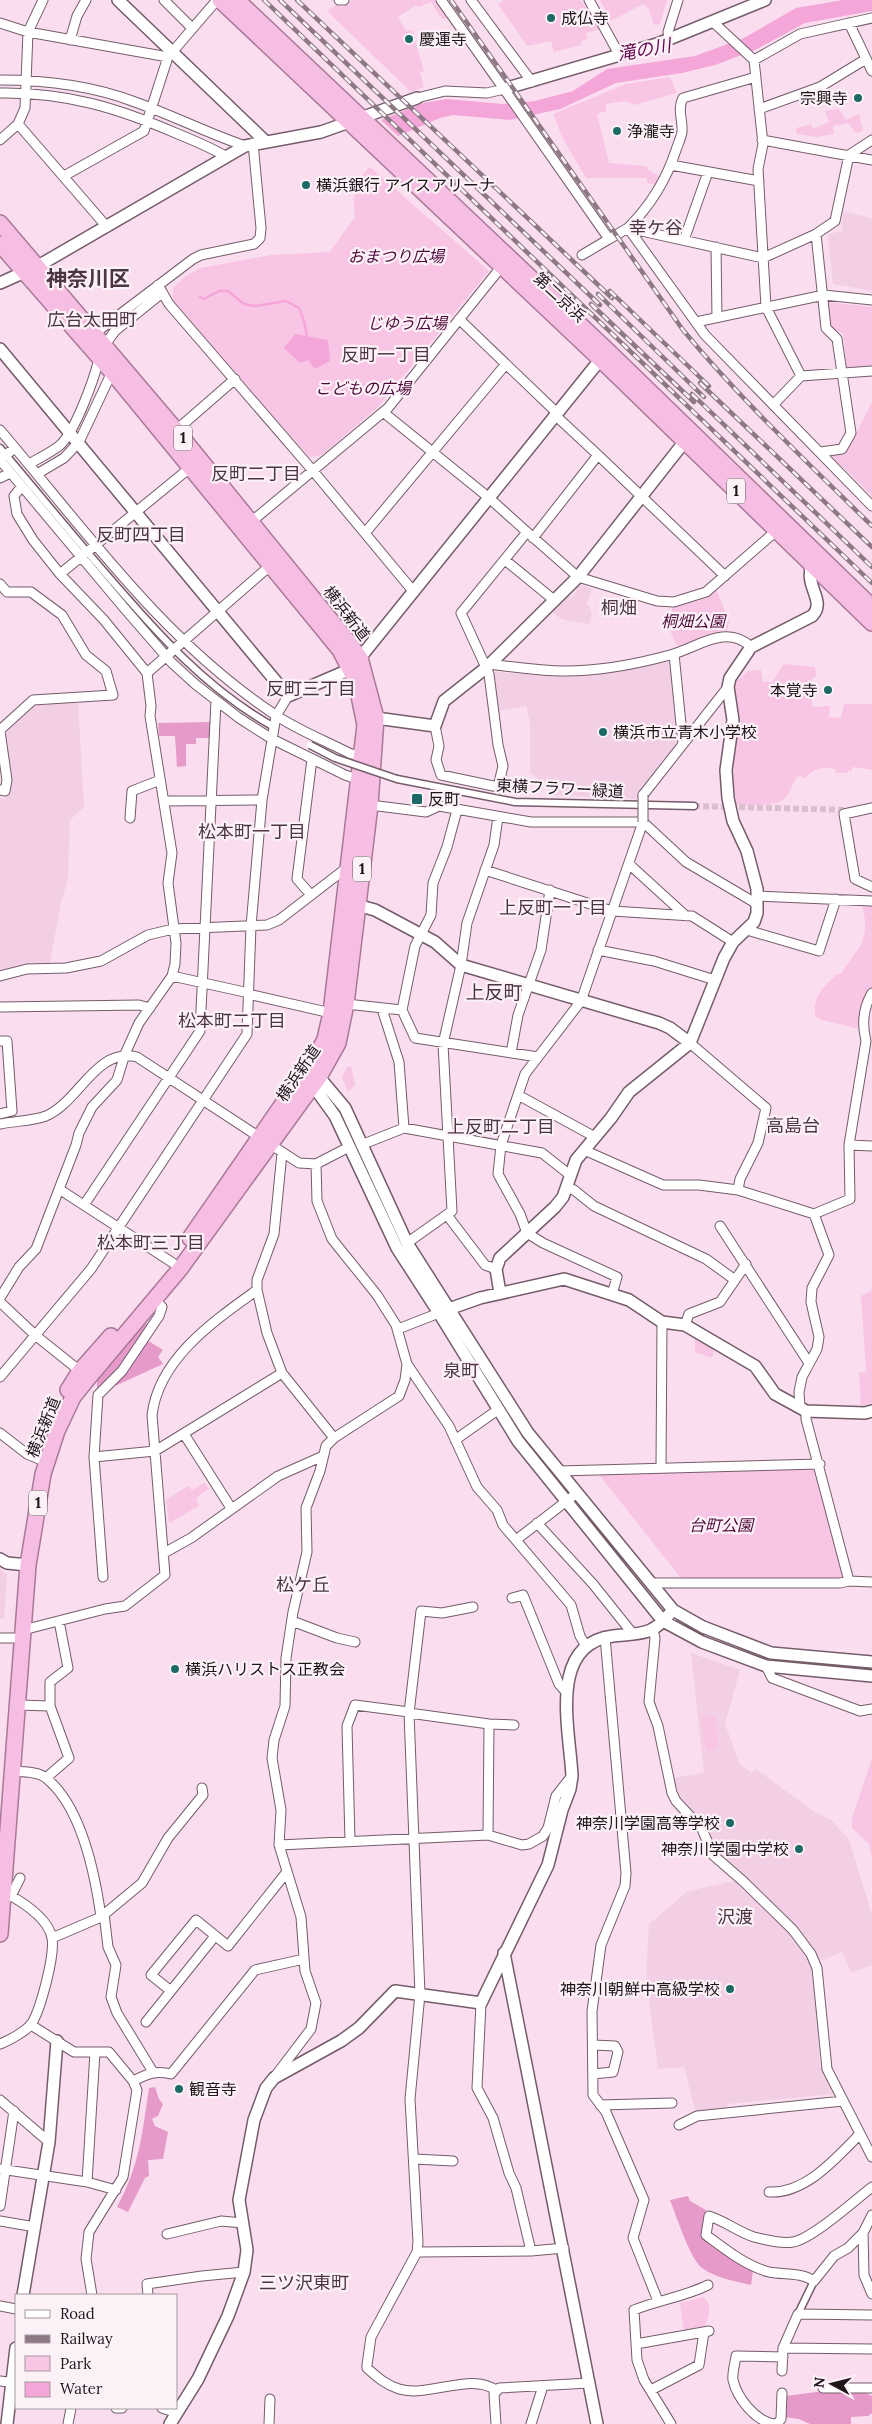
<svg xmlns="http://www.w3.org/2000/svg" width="872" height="2424" viewBox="0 0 872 2424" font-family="Lora,'Noto Sans JP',serif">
	<rect width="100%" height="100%" fill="#fadeef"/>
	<path fill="#f2cfe4" d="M843,212l29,6v73l-39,-7 -5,-50 14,-3z
		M578,584l14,5 -5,15 3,3 2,8 -3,9 -28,-5 -10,-8 12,-13 11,-2z
		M670,661l8,81 -41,54v3l-85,-4 1,-13 -14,1 -2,-5 -7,-5v-51l-4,-16 -29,5 -5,-30 3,-9 71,5 35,-3z
		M78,702l6,105 -14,13 -2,59 -7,24 -12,64 -49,6v-175l5,1 3,-5 -4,-65 29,-25z
		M0,1568l7,7 -3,44h-4z
		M691,1653l49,17 -15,54 15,41 12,8 4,-4 57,42 18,9 18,19 23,76v50l-21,8 -9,-21 -21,9 -21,-29 -56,-57 -30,-22 -9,-25 -27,-35 -5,-15 31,-5z
		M734,1881l58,54 15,23 5,11 8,97 16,28 -109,10v6l-31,3 -12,-46 -26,2 -12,-91 3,-54 39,-33z"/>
	<path fill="#f9c5e5" d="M352,0h83l13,18 -6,1 -11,-17 -13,5 -2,-2 -18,12 8,14 6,-1 12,41 -4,1 4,15 -13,5 -84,-81 10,-6 5,2z
		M504,0h77l20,29 -15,4 1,6 -6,2v4l-27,7 -3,-11 -24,5 -29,-42z
		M600,0h67l-7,24 -6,1 -5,-16 -6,-5 -32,17z
		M670,77l7,16 -43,12 -9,-4 -19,3v7l-9,3 12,49 38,3 1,4 13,7 -4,8 -10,-2v-5h-61l-23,-39 -10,-25 73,-30z
		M839,109l7,11 13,-6 4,17 -7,2 -8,-10 -15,3 1,8 -17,3 -20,-3 -1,-6 15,-4 2,5 16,-7 -4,-11z
		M370,167l119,104 -111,136 -56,48 -13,2 -136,-156v-13l13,-12 14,-8 71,-13 59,-3 25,-35c-3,-20 -1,-36 15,-50z
		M828,302l44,5v62h-25l-4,-35 -13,-8z
		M872,402v94l-28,-28 -15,-10v-4l7,1 14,-10z
		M716,589l13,32 -2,10h-6l-44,15 -6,-13 1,-25 35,-10z
		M784,664l31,3 1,10 -4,1v29l18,-1 -1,11 12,1 3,-14h28v66l-20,-3v4l-4,-1 -1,3h-12v-4c-15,-3 -21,0 -31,10l-4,-3 -3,1c-4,6 -7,16 -12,21 -8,9 -37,7 -48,7l-4,-22 2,-40 6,-22 -7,-30 1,-8 13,-12 13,-1 2,12h9z
		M862,904l10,1v82l-9,16 -3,26 -38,-9 -7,-4c-2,-21 8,-28 22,-42h4c19,-29 30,-34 21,-70z
		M351,1066l4,19 -7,7 -6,-15 5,-10z
		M872,1287v116l-11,3 -2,-33 7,-2 -5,-75 10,-5z
		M695,1338l19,12 -2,8 -17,-6z
		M814,1467l29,108 -3,6 -156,1 -87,-110z
		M204,1483l5,6 -13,9 3,8 -30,17 -3,-23 22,-14 4,4z
		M715,1716l4,33 -13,2 -5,-33z
		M872,1758v101l-3,-15 -17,-16v-10z
		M704,2297c9,10 5,19 0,31l-20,3 -4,-28z"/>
	<path fill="#e69aca" d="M210,722v16h-14v6h-10v22l-9,1 -2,-31h-16l-1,-13z
		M142,1322l7,3 -7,12 21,13 -5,7 5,7 -48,22 -18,4v-9l4,-9z
		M155,2087l4,12 4,5 -5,12 -6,3 3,7 13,6 -5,27 -15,1 1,16 -4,2 -17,34 -11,-5c23,-43 25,-73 32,-119z
		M688,2196l2,5 16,9 -4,28 51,32 -2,15c-17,-4 -35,-7 -49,-17 -12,-9 -26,-53 -32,-68z
		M832,2390l29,1 11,5v17l-4,3 -17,1v7h-41l-11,-5 -15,-2 1,-21z"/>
	<path fill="#f3a6d7" d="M843,0h29v11l-67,12 -50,27 -40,15 -33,8 -66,10 -56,26 -50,11 -57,-5 -13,3 -42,18 -17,-16 42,-17 24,-4 56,5 32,-3 38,-10 34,-22 88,-13 49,-18 52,-30z
		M295,334l33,6 2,21 -15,8 -7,-9 -8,3 -16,-15z"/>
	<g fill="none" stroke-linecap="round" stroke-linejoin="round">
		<path stroke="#f3a6d7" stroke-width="2.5" d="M200,297l4,2 15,-8h9l16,13 11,2 31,-5 13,7 5,13 3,15"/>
		<path stroke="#d9c0cf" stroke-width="6" stroke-dasharray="6 3" stroke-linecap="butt" d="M694,806l157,4"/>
		<g stroke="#745c6a" stroke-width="9">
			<path id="pedestrian" d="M0,448c35,42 70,84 106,126 50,58 100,115 168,153
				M397,779l118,23 179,4
				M798,2314l16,-33"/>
		</g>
		<g stroke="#745c6a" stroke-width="11">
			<path id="minor" d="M164,0l28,28
				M339,0h5
				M471,0l61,82
				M589,0l31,56
				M713,22l41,38 9,84 -5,25 8,138 35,69 71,-5
				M0,23l28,9 140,25 49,-57
				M849,23l23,48
				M670,39l-2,-7 10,-32
				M70,40l7,-24 9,-16
				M754,60l46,-26 72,-16
				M756,77l-73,21c-6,11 0,22 -1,34 -1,6 -4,12 -6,18 -10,31 -25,55 -48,78l77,107 167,171
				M0,80c45,0 93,6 135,22 37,13 72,31 110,44
				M504,89l105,150 -27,16
				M0,93c66,-1 118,15 178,41 17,7 34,14 49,23
				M417,98l28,-7 42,2 17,-4 -63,-89
				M759,109l61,-22 46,-28
				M18,124l89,103
				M0,140l18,-16 7,-16 3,-76 15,-32
				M762,140l110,20
				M671,165l88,16
				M64,176l80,-45 24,-74
				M816,234l10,94 11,11 14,94 -9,16 -21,3
				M609,239l19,-11 135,30 53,-24 19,-13 14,-66 23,-15
				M684,240l24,-68
				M716,247l1,70
				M158,285l11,19 145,168 99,119
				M459,319l98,94
				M696,322l128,-27 48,5
				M94,334l99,-75 8,-4 53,-11 6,-6 1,-10 -8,-85
				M104,346l11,-15 47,-38
				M773,405l28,-29
				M383,412l105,85 39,35 -66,81 28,61 9,71 5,21 -5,21 -57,-12 -5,-15 3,-14 -4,-20
				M555,415l43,40
				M0,430c86,101 163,210 274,284 23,16 52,27 77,40l12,1
				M173,433l62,-54
				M0,459l15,-11
				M0,460l125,149 46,53 24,22 44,34 33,21 73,36 15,5
				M29,464c10,-6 21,-11 30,-18 16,-13 35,-67 40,-87
				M37,474l27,-16 15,-16 33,-70
				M0,478l10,-5
				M251,522l137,-114 114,-142
				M527,532l51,45 79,24 17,1 32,-10 70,-61
				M365,533l141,-169
				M533,538l65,-83 127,121
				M505,560l49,40
				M60,574l131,-107
				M0,584l7,8h24l31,23 24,40 20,16 7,24 -80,5 -33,30
				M674,654l9,90
				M489,664c25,3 51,7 76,7 34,0 72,-7 105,-16 27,-7 56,-32 81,-8
				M147,673l124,-108
				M0,731l7,49 -2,11 -5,-1
				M643,795l85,-108
				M164,801l98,-1
				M370,805l56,7 13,-6 92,16h112l43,40 71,42
				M872,808l-28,6 11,65 17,8
				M130,818l2,-27 28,-11
				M629,864l57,52
				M485,870l127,41 80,5 41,26
				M311,895l-14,-16 15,-120
				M758,896l114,5
				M747,930l72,21 17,-52
				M598,950l56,11 61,19
				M0,976l27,-7 39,-1 35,-7 47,-26 25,-6 94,-4 12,-5 70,-54
				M172,976l77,17
				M248,994l83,19
				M346,1004l56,6 13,-64 16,-31 2,-32 14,-36 10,-37
				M0,1007l139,-2 11,3
				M382,1009l17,53 5,66
				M402,1010l13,28 123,19
				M0,1041h7l5,70 -12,3
				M690,1043l76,65 -8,35 -18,36 -2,11 76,24 15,41 -17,33 -1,14 8,35 -2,12 -15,28 -3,15 1,15
				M511,1053l7,-38 23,-65 9,-60
				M518,1095l77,42
				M0,1124c14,-3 33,-3 46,-8 34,-15 50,-69 91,-59l162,106 17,1 33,-17
				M361,1145l43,-17 138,25 28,22
				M849,1145l23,1
				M584,1150l79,35h36l39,5
				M282,1153l-8,81 -17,46v10l10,43 15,40 52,65
				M316,1164l1,37 15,38 45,56 19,30 11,39 42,62 28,61 20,23 6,15 68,80 9,31 6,10
				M566,1187l8,3 20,16 112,53 29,21
				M59,1189l114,74
				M84,1205l116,-174 16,-330
				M814,1214l36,-15 -1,-54 17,-104c-4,-16 -3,-33 6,-48
				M447,1215l38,50 11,4
				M720,1226l89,137
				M407,1243l45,-32 -9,-167 18,-79 6,-42 27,-78 4,-28
				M612,1294l5,-17 -74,-34 -16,-10 -7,-19 -22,-40 3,-29 24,-71 56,-73 62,-179
				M0,1298l19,-31 17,-18 40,-104 3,-12 13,-26 25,-27 8,-26 14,-31 33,-47 3,-12 1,-21 -8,-60 4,-30 -22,-137 1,-10 -4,-33 -43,-53 -44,-46 -27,-34 -16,-26 -3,-18 8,-10
				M0,1302l35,33 45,36
				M685,1325l4,-11 31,-12 26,-38
				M398,1329l41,-16
				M0,1377l91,-108 156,-235 4,-108 11,-126 14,-84 12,-20
				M806,1411v8l43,162 23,1
				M0,1433l27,21 12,5
				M184,1434l47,74
				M455,1440l44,-31
				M94,1457l61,-6 127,-78
				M661,1468l1,-146
				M559,1471l261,-7
				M537,1523l56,61 40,50
				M516,1540l61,-47
				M164,1553l27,-15 87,-62 45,-20
				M103,1577l-9,-120 4,-62 24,-24 37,-55 3,-9 -7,-7
				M650,1583h190l9,-2
				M512,1598l11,-3 36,89 8,9
				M473,1607l-31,6 -21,-2 -12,102 11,281 -10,105 8,143 -1,10 -46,85 -4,28v3c10,9 19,17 32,21 30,9 73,-18 98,2
				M292,1621l45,17 18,4
				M23,1630l82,-21 20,-3 40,-31 -13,-160c7,-57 62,-94 105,-125
				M653,1630l2,8 -6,64 9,24 14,67 4,8 26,28 11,26 31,27 49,48 18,24 6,14 10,101 45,88
				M605,1637l21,236 -1,13 -24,59 -9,66 1,84 13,17 38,88 -11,38 25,63
				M0,1638h13
				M766,1666l6,12 88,33 12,-2
				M18,1705l32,1
				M409,1713l80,11 25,1
				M12,1771c11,1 26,0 34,7 36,29 49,96 55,139
				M46,1778l23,-20 -19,-52v-24l18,-14 -9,-47
				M488,1835l1,-111
				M350,1841l-3,-115 8,-21 54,7
				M279,1845l209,-10 34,10 7,-1 14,-8 5,-8 8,-32 15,-19
				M11,1896l9,-18
				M104,1914l4,33 8,18 -5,32 6,16 36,59
				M52,1938l49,-21 41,-34 26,-45 35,-43 -1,-7
				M171,1991l-20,-16 45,-55 32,26 58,-73
				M481,2003l-4,85 16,30 16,55 7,15 15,63
				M146,2022l69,-86
				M31,2025l43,27h35l24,29 4,9 -14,87 -34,55 -3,27 6,36
				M0,2044c8,-3 27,-13 32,-21 9,-15 23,-68 20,-85 -4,-21 -31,-37 -48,-46
				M593,2045l22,1 3,6 -5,20 -20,2
				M276,2075l35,-46 5,-26 -11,-32 -4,-54 -22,-72 2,-35 -9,-52 2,-18 11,-34 1,-48 7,-46 14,-60 -1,-44 14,-37 6,-25 8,-8 65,-42 6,-16 2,-16
				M133,2081c14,-7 23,-11 38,-7l84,-104 49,-11
				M0,2100l49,42
				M600,2105l72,-2
				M679,2125l18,-9 146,-15
				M414,2159l39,2
				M0,2169l87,13 29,8
				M87,2182l8,-130
				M872,2187c-17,13 -60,52 -79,55 -12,2 -27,-2 -39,-5 -16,-5 -29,-16 -45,-21l-3,19c19,14 40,31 63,37 16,3 32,0 45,9l20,-25 14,-8 15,-15 9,-18
				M769,2192c37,2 67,-34 91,-58
				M0,2206l14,-95
				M0,2221l35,6
				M863,2233l1,42 8,19
				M167,2234l54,-13 22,2
				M417,2252l114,-1 33,-3
				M148,2295l-1,-11 55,-8 42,-4
				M0,2306l16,3
				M636,2344l73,-13
				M783,2348l89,1
				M782,2371l1,-23 15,-34 74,1
				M0,2381l16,2
				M823,2388h49
				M651,2390l48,-25 5,-33
				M116,2408h6
				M162,2408l15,5
				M68,2424l3,-16
				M269,2424l1,-25
				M496,2424l-2,-30 5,-6 90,-5
				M531,2424l12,-38
				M671,2424l-27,-44 -7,-20 -3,-50c24,-10 50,-13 74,-25
				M775,2424c-19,-2 -38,-26 -42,-44 -1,-7 2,-16 3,-24l47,1
				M777,2424l4,-5 1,-26"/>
		</g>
		<g stroke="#745c6a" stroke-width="14">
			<path id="tertiary" d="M118,0l147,141
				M504,89l153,-45 108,-44
				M0,283l38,-17 207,-120 76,-14 96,-34
				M0,349l288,347 63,-27 253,-314
				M376,718l59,8 9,-25 43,-34 91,-90 107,-136
				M357,905l18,5 60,32 26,23 198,58 11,5 20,15
				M314,1071l31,37 62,135 121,190 145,177 30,17 68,26 101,9
				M309,1080l26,36 62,132 42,65 79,128 145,180 39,21 64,24 106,10
				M500,1293l-4,-24 4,-11 55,-51 8,-10 13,-37 35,-42 18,-26 61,-49 34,-85 9,-16 21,-20 3,-9v-24l-10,-38 -14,-30 -5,-23 -2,-28 7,-50 -5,-33 2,-9 21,-31 61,-31c15,-15 -8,-29 0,-51
				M443,1311l37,-13 84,-19 65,21 33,22 23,3 70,41 20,28 31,17 59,2 7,-2
				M0,1559l7,4 21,2
				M504,1953l93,471
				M23,2295l26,-153 8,-101
				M7,2424l9,-76
				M170,2424l28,-45 30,-63 16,-44 3,-22 -8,-50 15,-80 12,-32 8,-10 67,-37 18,-13 36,-37 86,12 67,-138 14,-55 8,-21 2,-13c-2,-45 -25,-132 41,-140 31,-3 39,0 60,-26"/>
		</g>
		<g stroke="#a97897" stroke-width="18">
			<path id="trunk" d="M220,0l380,359 272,264
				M237,0l371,351 264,256
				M0,223l176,207 174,214 10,14 16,60 -6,87 -24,199 -8,39 -19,34 -139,192 -95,113 -12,15 -16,34 -14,43 -15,91 -28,369
				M0,244l112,128 228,278 16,31 9,44 -34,288 -6,26 -7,14 -128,185
				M68,1390l12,-19 31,-35"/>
		</g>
		<use href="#pedestrian" stroke="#fff" stroke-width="6"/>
		<use href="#minor" stroke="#fff" stroke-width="9"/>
		<use href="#tertiary" stroke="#fff" stroke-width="11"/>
		<use href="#trunk" stroke="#f6bee2" stroke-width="15"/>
		<g stroke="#8c7984" stroke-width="4.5">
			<path id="rail" d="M264,0l608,583
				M280,0l320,305
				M297,0l315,298
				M451,0l232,330c58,70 124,132 189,196
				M610,291l99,95
				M598,294l106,103
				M591,304l103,98
				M700,383l172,164
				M692,394l180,173"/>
		</g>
		<use href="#rail" stroke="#fcf1f7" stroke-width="2.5" stroke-dasharray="8" stroke-linecap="butt"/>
		<g stroke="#745c6a" stroke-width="9" stroke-linecap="butt">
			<path id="pedestrian-bridge" d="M310,745l25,13 62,21"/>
		</g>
		<g stroke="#745c6a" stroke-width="11" stroke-linecap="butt">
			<path id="minor-bridge" d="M643,822v-27"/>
		</g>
		<use href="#pedestrian-bridge" stroke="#fff" stroke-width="6"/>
		<use href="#minor-bridge" stroke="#fff" stroke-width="9"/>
	</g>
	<g fill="#1c6966" stroke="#fcf1f7" stroke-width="2">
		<circle cx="551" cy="18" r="5"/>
		<circle cx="409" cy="39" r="5"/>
		<circle cx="858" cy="98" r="5"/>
		<circle cx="617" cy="131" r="5"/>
		<circle cx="306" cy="185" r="5"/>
		<circle cx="828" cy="690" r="5"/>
		<circle cx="603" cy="732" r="5"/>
		<rect x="411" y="793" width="12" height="12" rx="2.5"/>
		<circle cx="175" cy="1669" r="5"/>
		<circle cx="730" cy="1823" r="5"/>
		<circle cx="799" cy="1849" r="5"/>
		<circle cx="730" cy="1989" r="5"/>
		<circle cx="179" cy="2089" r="5"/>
	</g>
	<g text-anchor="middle" stroke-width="4.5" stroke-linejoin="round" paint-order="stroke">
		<g fill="#fcf1f7" stroke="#61575d" stroke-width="1">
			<rect x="174" y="425.5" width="18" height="25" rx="4"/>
			<rect x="727" y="478.5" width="18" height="25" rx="4"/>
			<rect x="353" y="856.5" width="18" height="25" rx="4"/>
			<rect x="29" y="1490.5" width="18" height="25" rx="4"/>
		</g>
		<g font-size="15" font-weight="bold" fill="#1f151b">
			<text x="183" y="443">1</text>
			<text x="736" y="496">1</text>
			<text x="362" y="874">1</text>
			<text x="38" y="1508">1</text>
		</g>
		<g font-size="16" fill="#1f151b" stroke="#fcf1f7" text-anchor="start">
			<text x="561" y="24">成仏寺</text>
			<text x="419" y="45">慶運寺</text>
			<text x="848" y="104" text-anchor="end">宗興寺</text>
			<text x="627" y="137">浄瀧寺</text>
			<text x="316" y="191">横浜銀行 アイスアリーナ</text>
			<text x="818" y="696" text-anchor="end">本覚寺</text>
			<text x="613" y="738">横浜市立青木小学校</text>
			<text x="428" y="805">反町</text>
			<text x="185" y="1675">横浜ハリストス正教会</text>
			<text x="720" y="1829" text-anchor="end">神奈川学園高等学校</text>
			<text x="789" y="1855" text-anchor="end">神奈川学園中学校</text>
			<text x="720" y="1995" text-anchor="end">神奈川朝鮮中高級学校</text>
			<text x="189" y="2095">観音寺</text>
		</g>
		<g font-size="16" font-style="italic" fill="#4d093b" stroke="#fcf1f7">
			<text x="396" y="262">おまつり広場</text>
			<text x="407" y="329">じゆう広場</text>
			<text x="363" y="394">こどもの広場</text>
			<text x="693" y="627">桐畑公園</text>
			<text x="721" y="1531">台町公園</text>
		</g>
		<g font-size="16" fill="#1f151b" stroke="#fcf1f7">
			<text transform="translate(560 297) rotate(43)" y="6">第二京浜</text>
			<text transform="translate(347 613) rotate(52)" y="6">横浜新道</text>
			<text transform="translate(560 788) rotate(3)" y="6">東横フラワー緑道</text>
			<text transform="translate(298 1073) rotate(-56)" y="6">横浜新道</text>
			<text transform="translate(43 1427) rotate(-68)" y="6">横浜新道</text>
		</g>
		<g font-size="18" font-style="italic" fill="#63084d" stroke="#fcf1f7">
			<text transform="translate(644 50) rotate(-10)" y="6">滝の川</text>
		</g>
		<g font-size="18" fill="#4c3543" stroke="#fcf1f7">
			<text x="656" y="234">幸ケ谷</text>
			<text x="92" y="326">広台太田町</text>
			<text x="386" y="361">反町一丁目</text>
			<text x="256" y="480">反町二丁目</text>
			<text x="141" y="541">反町四丁目</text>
			<text x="619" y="614">桐畑</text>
			<text x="311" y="695">反町三丁目</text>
			<text x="252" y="838">松本町一丁目</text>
			<text x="553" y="914">上反町一丁目</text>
			<text x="232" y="1027">松本町二丁目</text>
			<text x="793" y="1132">高島台</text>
			<text x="501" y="1133">上反町二丁目</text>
			<text x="151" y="1249">松本町三丁目</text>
			<text x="461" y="1377">泉町</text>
			<text x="303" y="1591">松ケ丘</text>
			<text x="735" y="1923">沢渡</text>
			<text x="304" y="2289">三ツ沢東町</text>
		</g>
		<g font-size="19" fill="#4c3543" stroke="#fcf1f7">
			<text x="494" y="999">上反町</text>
		</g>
		<g font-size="21" font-weight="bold" fill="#4c3543" stroke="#fcf1f7">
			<text x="88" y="286">神奈川区</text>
		</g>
	</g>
	<rect x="15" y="2294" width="162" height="115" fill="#fcf1f7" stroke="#a4999f"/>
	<rect x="25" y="2310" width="25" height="8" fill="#ffffff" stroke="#a4999f"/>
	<text x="60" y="2319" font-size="15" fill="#1f151b">Road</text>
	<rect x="25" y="2335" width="25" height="8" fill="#8c7984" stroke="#a4999f"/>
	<text x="60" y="2344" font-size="15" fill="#1f151b">Railway</text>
	<rect x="25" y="2356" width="25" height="15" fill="#f9c5e5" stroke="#a4999f"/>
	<text x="60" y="2369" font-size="15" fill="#1f151b">Park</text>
	<rect x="25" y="2382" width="25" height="15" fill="#f3a6d7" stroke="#a4999f"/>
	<text x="60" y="2394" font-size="15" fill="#1f151b">Water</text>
	<g transform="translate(832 2384) rotate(277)" stroke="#fcf1f7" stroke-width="4" paint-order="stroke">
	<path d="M0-4L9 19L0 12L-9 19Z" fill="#1f151b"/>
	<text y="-8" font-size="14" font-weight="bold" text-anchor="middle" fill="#1f151b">N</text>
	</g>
</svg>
